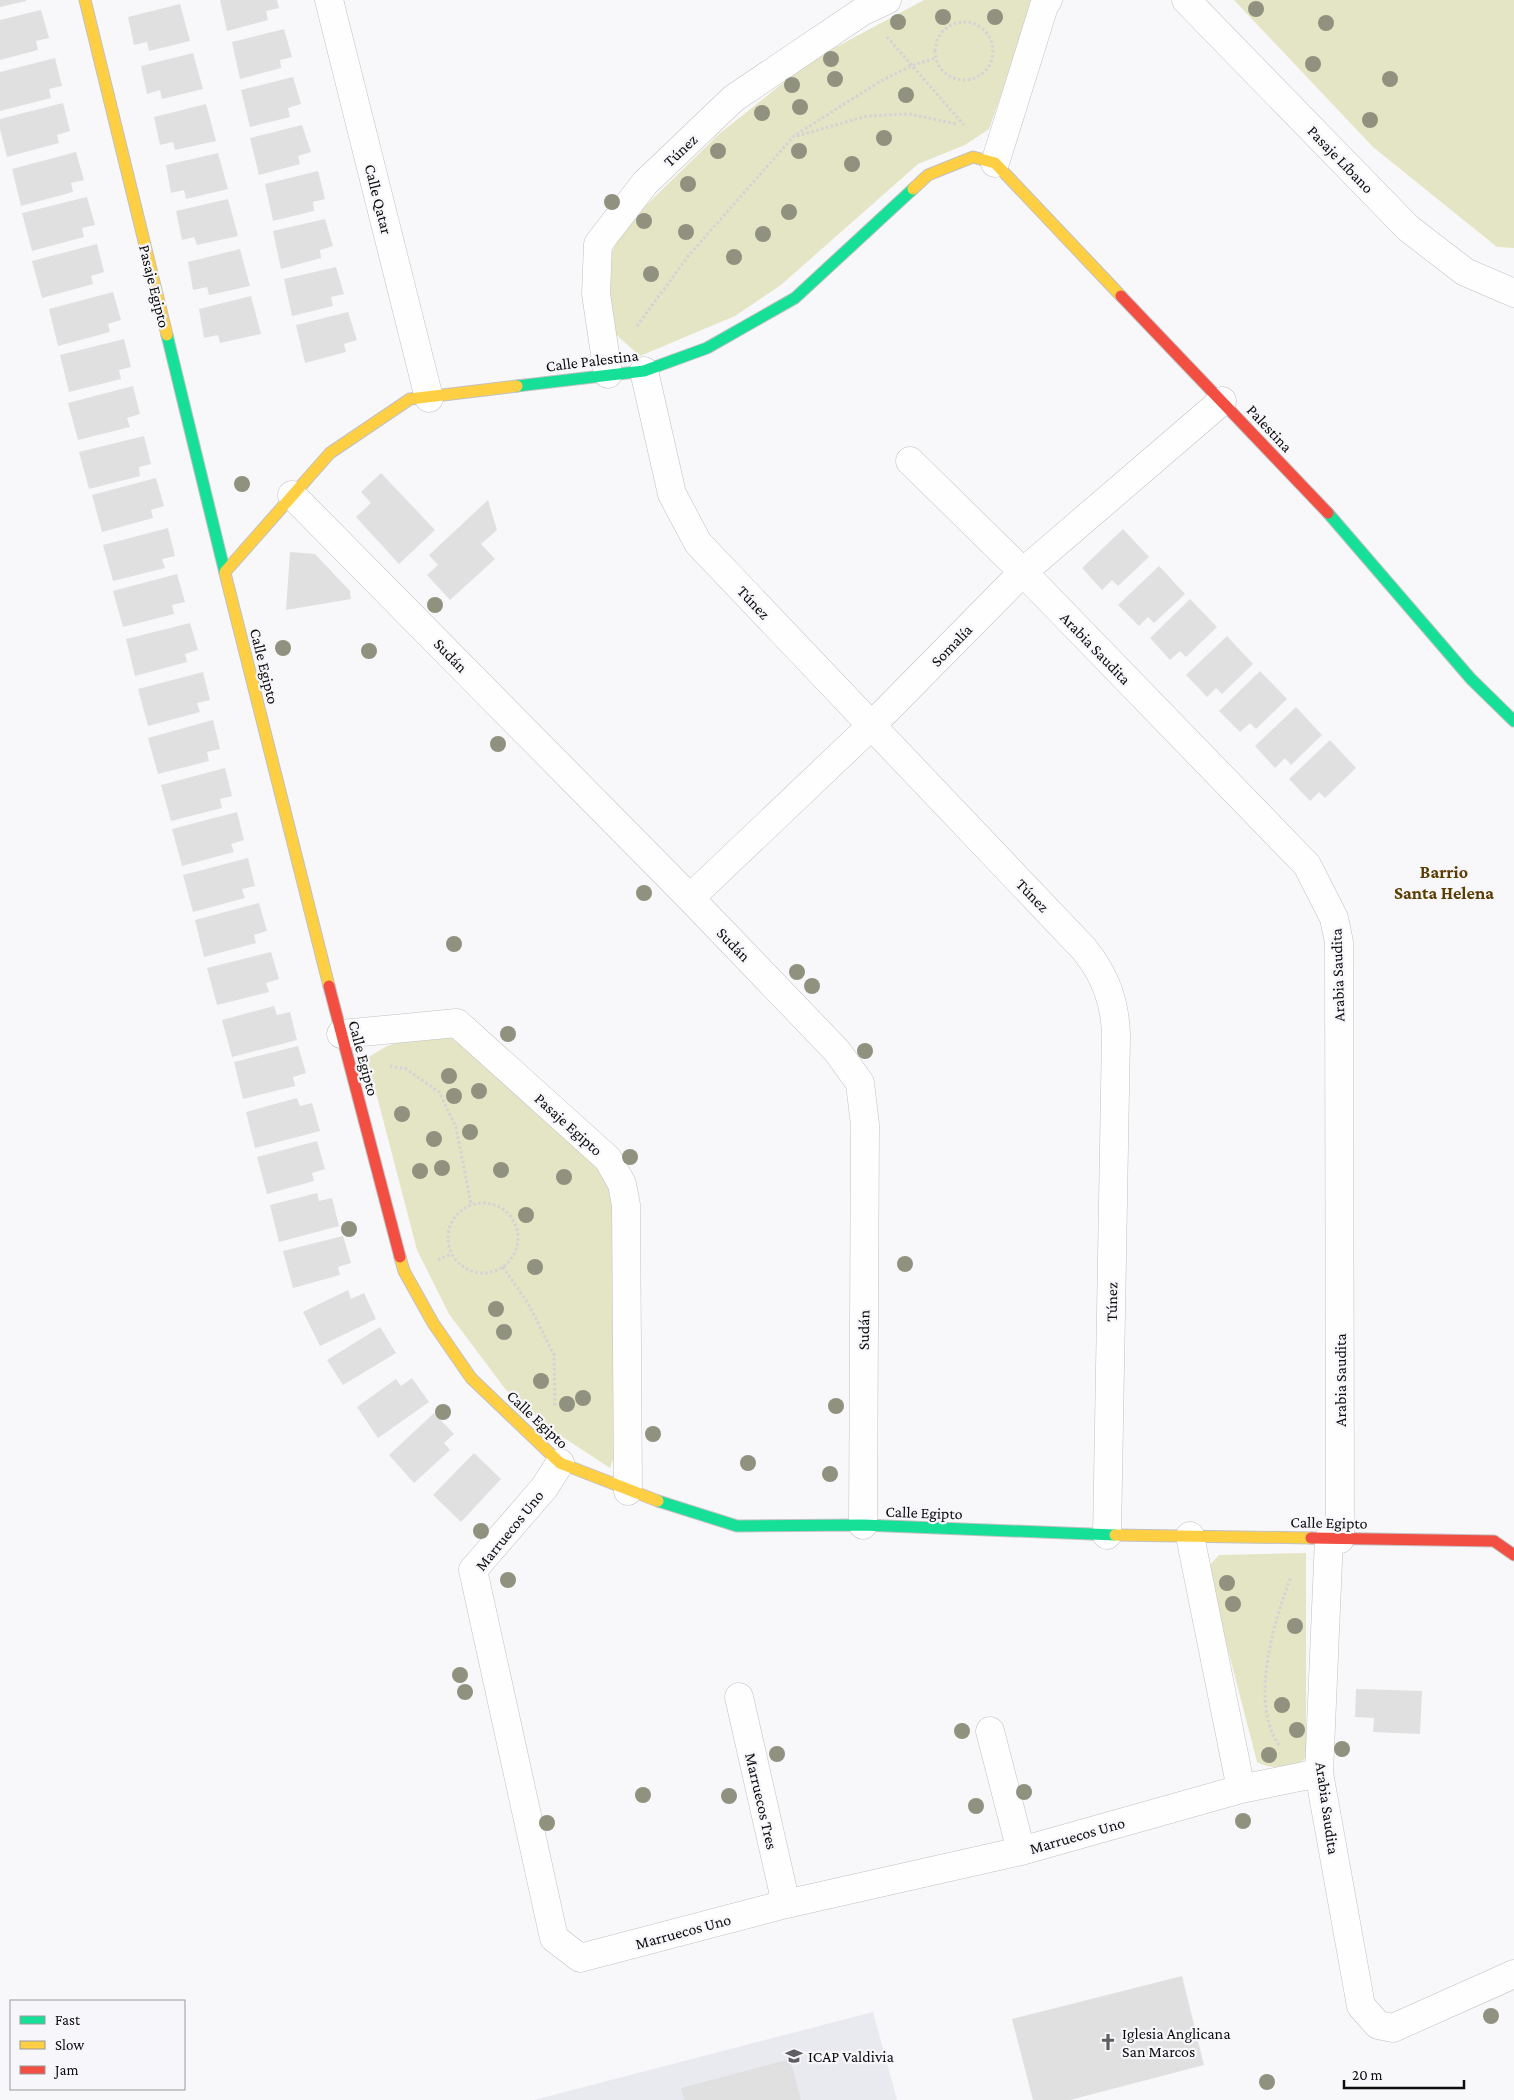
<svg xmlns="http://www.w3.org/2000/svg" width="1514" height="2100" viewBox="0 0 1514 2100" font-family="'Crimson Pro',serif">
	<rect width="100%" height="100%" fill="#f8f8fa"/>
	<path fill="#e9e9f0" d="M873,2012l24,88h-363z"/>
	<path fill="#e4e5c4" d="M924,0h111l-46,129 -24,16 -47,19 -137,121 -46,31 -95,40 -28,-25 -8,-65 23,-42 92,-90 93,-74z
		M1234,0h280v248l-17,-1 -124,-100z
		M426,1033h29l134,122 20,34 7,42 -1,223 -5,14 -58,-38 -46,-40 -57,-76 -32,-64 -50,-192 20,-12z
		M1306,1553v205c-13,12 -34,12 -49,4l-50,-194 12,-13z"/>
	<path fill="#e0e0e1" d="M0,0h26v1l-26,6z
		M220,0h57l2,8 -13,3 2,9 -41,11z
		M180,4l10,37 -41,10 -2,-9 -13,3 -6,-28z
		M41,10l8,28 -13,3 2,9 -38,10v-40z
		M284,29l8,28 -12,3 1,8 -41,11 -8,-37z
		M193,53l10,36 -41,10 -2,-9 -13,4 -6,-28z
		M55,58l7,28 -13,3 2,9 -51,13v-39z
		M293,77l8,27 -13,4 2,9 -40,10 -9,-37z
		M63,103l7,28 -13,4 2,8 -52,14 -7,-28v-10z
		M206,104l10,37 -41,9 -2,-8 -13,3 -6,-28z
		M302,125l9,27 -13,4 2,8 -41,11 -9,-37z
		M76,152l8,28 -13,3 2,9 -52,14 -9,-37z
		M218,153l10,36 -42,10 -2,-9 -13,3 -5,-28z
		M318,171l7,28 -12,3 1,9 -41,10 -8,-37z
		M87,197l8,28 -13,3 2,9 -52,14 -10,-38z
		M228,199l10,37 -41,9 -3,-8 -12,3 -6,-29z
		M325,219l8,27 -13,4 1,8 -40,11 -8,-38z
		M97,244l7,28 -13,4 2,8 -51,14 -10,-37z
		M240,249l10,37 -41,9 -2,-8 -14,3 -5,-28z
		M336,267l8,27 -13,3 2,9 -41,10 -8,-37z
		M113,292l8,28 -13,4 2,8 -52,14 -9,-37z
		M251,296l10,38 -41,9 -2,-8 -14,3 -5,-29z
		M348,312l9,28 -13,4 2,8 -41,11 -9,-38z
		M124,339l7,28 -12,3 2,9 -52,13 -9,-37z
		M133,386l7,28 -13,4 3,9 -52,13 -10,-37z
		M144,436l7,28 -12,3 1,9 -51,13 -10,-37z
		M381,473l54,57 -36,34 -43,-47 15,-14 -10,-11z
		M156,478l8,28 -13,4 2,8 -51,14 -10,-37z
		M488,500l9,30 -16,14 14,15 -45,41 -23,-25 11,-10 -9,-10z
		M168,528l7,28 -13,3 3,9 -52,13 -10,-36z
		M1123,529l26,28 -31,29 -6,-6 -10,10 -20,-22z
		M290,552l25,2 35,37 1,8 -65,11z
		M1159,566l26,28 -31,29 -6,-6 -9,9 -21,-21z
		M177,574l8,28 -13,3 2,9 -51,13 -10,-36z
		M1190,599l27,28 -31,30 -6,-6 -10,9 -20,-22z
		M190,623l8,27 -13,4 2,8 -52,14 -9,-37z
		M1227,636l26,28 -31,30 -6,-6 -9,9 -21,-22z
		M1260,671l27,28 -31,30 -6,-6 -10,9 -21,-21z
		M203,672l7,28 -13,3 3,9 -52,14 -10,-37z
		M1296,707l26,28 -31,30 -6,-7 -10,10 -20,-22z
		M213,720l7,29 -13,3 2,9 -51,13 -10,-36z
		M1330,740l26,28 -31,30 -6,-6 -9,9 -21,-22z
		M225,768l7,28 -12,3 2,9 -51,13 -10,-36z
		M237,812l7,28 -13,4 3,8 -52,14 -10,-37z
		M248,858l7,28 -13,3 3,9 -52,14 -10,-37z
		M259,903l8,28 -13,4 2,8 -52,14 -9,-37z
		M271,952l8,27 -13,4 3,9 -52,13 -10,-37z
		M274,1006l3,9 13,-3 7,28 -65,17 -10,-37z
		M298,1046l8,27 -13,4 2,9 -52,13 -9,-37z
		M297,1098l3,8 12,-3 8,28 -65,17 -9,-36z
		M317,1141l8,28 -13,4 2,8 -47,13 -10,-37z
		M317,1193l2,8 13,-3 7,28 -60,16 -9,-37z
		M343,1236l8,27 -13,4 2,8 -47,13 -10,-37z
		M348,1290l3,9 13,-6 12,26 -56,27 -17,-34z
		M380,1327l16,26 -53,32 -16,-25z
		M412,1378l17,24 -51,36 -21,-31 39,-28 5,7z
		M434,1413l20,21 -10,9 6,7 -36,33 -25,-28z
		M474,1453l27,26 -40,43 -28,-27z
		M1356,1689l66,2 -2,43 -47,-2 1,-14 -19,-1z
		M1182,1976l22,89 -134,35h-37l-21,-81z
		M790,2059l11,41h-117l-3,-12z"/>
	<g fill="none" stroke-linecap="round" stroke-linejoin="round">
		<g stroke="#c1c1c3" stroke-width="29">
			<path id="street" d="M329,0l100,398
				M1186,0l222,228 57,44 49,21
				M995,163l49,-157 4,-6
				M644,371l28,123 26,49 386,406c21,26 31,52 32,86l-9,500
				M608,374l-12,-80 2,-50 47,-61 89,-85 129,-87 24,-11
				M910,461l113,111 284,293 27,53 5,24 1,597
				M292,495l398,403 147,153 23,32 5,42 -2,400
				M690,898l181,-172 152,-154 199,-171
				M341,1034l116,-11 151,136 14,25 4,21 2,286
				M560,1463l-16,25 -71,82 81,368 26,20 206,-54 235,-53 220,-62 78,-16
				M1190,1536l51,253
				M1329,1538l-10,235 42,233 17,19 15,3 121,-54
				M739,1697l47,207
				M990,1731l31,120"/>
		</g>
		<g stroke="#c1c1c3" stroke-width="13">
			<path id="fast" d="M167,335l58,238
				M517,386l127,-15 63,-23 88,-50 118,-109
				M1328,513l143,166 43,42
				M658,1501l79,25 126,-1 252,10"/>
		</g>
		<g stroke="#c1c1c3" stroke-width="13">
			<path id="slow" d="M85,0l82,335
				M913,189l15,-14 45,-18 22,6 126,133
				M225,572l105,-119 80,-54 107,-13
				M225,573l104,413
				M400,1257l4,14 29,52 38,55 89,85 98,38
				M1115,1535l196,3"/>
		</g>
		<g stroke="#c1c1c3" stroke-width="13">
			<path id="jam" d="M1121,296l207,217
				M329,986l71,271
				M1311,1538l183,3 20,14"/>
		</g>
		<path stroke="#d3d3d5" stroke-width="3" stroke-dasharray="2.5 2.5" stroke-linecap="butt" d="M935 51a29 29 0 1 1 58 0a29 29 0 1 1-58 0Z
			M887,37l77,88
			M797,136l70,-20 42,-2 48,10
			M637,326l52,-71 105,-119 85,-54 34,-17 23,-7
			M390,1066l16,3 33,23 17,35 15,77
			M448 1238a35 35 0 1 1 70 0a35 35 0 1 1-70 0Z
			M438,1260l13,-6
			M503,1267l26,38 25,50 1,53
			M1279,1745c-30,-42 -5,-124 12,-168"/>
		<use href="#street" stroke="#fefefe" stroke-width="28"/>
		<use href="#fast" stroke="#16e098" stroke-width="11"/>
		<use href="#slow" stroke="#ffcf43" stroke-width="11"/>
		<use href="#jam" stroke="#f24e42" stroke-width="11"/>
	</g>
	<g fill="#91917f">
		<circle cx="1256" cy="9" r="8"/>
		<circle cx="943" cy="17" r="8"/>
		<circle cx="995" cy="17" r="8"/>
		<circle cx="898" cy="22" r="8"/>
		<circle cx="1326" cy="23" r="8"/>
		<circle cx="831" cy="59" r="8"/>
		<circle cx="1313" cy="64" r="8"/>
		<circle cx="835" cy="79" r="8"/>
		<circle cx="1390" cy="79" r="8"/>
		<circle cx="792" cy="85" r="8"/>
		<circle cx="906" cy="95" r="8"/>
		<circle cx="800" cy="107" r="8"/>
		<circle cx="762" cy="113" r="8"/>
		<circle cx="1370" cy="120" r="8"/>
		<circle cx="884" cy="138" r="8"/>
		<circle cx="718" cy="151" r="8"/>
		<circle cx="799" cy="151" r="8"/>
		<circle cx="852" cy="164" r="8"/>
		<circle cx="688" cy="184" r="8"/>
		<circle cx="612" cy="202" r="8"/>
		<circle cx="789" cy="212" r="8"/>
		<circle cx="644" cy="221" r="8"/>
		<circle cx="686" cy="232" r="8"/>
		<circle cx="763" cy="234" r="8"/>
		<circle cx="734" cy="257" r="8"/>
		<circle cx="651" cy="274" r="8"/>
		<circle cx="242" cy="484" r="8"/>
		<circle cx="435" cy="605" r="8"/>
		<circle cx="283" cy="648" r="8"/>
		<circle cx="369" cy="651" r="8"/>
		<circle cx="498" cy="744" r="8"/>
		<circle cx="644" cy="893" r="8"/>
		<circle cx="454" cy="944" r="8"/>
		<circle cx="797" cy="972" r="8"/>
		<circle cx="812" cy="986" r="8"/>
		<circle cx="508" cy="1034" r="8"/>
		<circle cx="865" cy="1051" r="8"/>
		<circle cx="449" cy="1076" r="8"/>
		<circle cx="479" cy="1091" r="8"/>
		<circle cx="454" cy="1096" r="8"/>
		<circle cx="402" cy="1114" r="8"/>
		<circle cx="470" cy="1132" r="8"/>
		<circle cx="434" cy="1139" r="8"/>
		<circle cx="630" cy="1157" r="8"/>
		<circle cx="442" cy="1168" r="8"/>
		<circle cx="501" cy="1170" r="8"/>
		<circle cx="420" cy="1171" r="8"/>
		<circle cx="564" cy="1177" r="8"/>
		<circle cx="526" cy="1215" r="8"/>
		<circle cx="349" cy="1229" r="8"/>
		<circle cx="905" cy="1264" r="8"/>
		<circle cx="535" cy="1267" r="8"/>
		<circle cx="496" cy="1309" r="8"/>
		<circle cx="504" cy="1332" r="8"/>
		<circle cx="541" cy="1381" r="8"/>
		<circle cx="583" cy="1398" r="8"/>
		<circle cx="567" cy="1404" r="8"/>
		<circle cx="836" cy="1406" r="8"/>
		<circle cx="443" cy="1412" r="8"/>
		<circle cx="653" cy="1434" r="8"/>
		<circle cx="748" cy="1463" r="8"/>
		<circle cx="830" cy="1474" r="8"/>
		<circle cx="481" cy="1531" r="8"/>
		<circle cx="508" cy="1580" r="8"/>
		<circle cx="1227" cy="1583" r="8"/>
		<circle cx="1233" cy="1604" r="8"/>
		<circle cx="1295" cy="1626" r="8"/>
		<circle cx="460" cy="1675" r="8"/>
		<circle cx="465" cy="1692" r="8"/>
		<circle cx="1282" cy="1705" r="8"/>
		<circle cx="1297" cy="1730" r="8"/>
		<circle cx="962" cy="1731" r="8"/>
		<circle cx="1342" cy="1749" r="8"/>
		<circle cx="777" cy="1754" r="8"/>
		<circle cx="1269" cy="1755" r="8"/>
		<circle cx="1024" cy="1792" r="8"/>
		<circle cx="643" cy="1795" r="8"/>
		<circle cx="729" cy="1796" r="8"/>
		<circle cx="976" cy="1806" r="8"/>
		<circle cx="1243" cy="1821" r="8"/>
		<circle cx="547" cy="1823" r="8"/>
		<circle cx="1491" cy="2016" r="8"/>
		<circle cx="1267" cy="2082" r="8"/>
	</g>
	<defs>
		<g id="church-bare" transform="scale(1.35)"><path d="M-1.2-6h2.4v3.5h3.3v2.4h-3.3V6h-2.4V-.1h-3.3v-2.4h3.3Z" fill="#5f5f61" stroke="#f7f7fb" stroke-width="2.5" paint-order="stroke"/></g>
		<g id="school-bare" transform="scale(1.35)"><path d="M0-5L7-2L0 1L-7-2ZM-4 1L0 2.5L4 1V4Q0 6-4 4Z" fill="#5f5f61" stroke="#f7f7fb" stroke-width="2.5" paint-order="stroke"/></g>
	</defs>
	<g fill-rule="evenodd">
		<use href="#church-bare" x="1108" y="2042"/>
		<use href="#school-bare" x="794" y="2056"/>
	</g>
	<g text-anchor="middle" stroke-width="4.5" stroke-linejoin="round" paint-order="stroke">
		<g font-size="16" fill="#0d0d0e" stroke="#f7f7fb">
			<text transform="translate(680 150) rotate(-43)" y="6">Túnez</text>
			<text transform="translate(1341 159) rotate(46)" y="6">Pasaje Líbano</text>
			<text transform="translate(379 199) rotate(76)" y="6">Calle Qatar</text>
			<text transform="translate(155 286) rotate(76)" y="6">Pasaje Egipto</text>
			<text transform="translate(592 360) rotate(-7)" y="6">Calle Palestina</text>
			<text transform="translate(1270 428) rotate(47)" y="6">Palestina</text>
			<text transform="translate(754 602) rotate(47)" y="6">Túnez</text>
			<text transform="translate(951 645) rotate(-46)" y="6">Somalía</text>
			<text transform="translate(1096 648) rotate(46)" y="6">Arabia Saudita</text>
			<text transform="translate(451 655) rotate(46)" y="6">Sudán</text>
			<text transform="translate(265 666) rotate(76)" y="6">Calle Egipto</text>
			<text transform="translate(1033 895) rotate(46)" y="6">Túnez</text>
			<text transform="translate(734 944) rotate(46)" y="6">Sudán</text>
			<text transform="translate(1337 975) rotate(-92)" y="6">Arabia Saudita</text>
			<text transform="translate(364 1058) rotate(75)" y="6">Calle Egipto</text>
			<text transform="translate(569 1124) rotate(42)" y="6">Pasaje Egipto</text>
			<text transform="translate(1111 1302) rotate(-89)" y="6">Túnez</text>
			<text transform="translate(863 1330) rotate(-89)" y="6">Sudán</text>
			<text transform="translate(1340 1380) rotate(-90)" y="6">Arabia Saudita</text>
			<text transform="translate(538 1419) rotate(43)" y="6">Calle Egipto</text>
			<text transform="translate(924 1512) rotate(2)" y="6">Calle Egipto</text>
			<text transform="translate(1329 1522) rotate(1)" y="6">Calle Egipto</text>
			<text transform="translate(509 1530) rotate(-51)" y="6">Marruecos Uno</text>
			<text transform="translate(762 1801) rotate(77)" y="6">Marruecos Tres</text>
			<text transform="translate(1328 1808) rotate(82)" y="6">Arabia Saudita</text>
			<text transform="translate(1077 1835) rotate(-16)" y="6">Marruecos Uno</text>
			<text transform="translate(683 1931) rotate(-15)" y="6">Marruecos Uno</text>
		</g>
		<g font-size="16" fill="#0d0d0e" stroke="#f7f7fb" text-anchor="start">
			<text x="1122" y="2039">Iglesia Anglicana<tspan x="1122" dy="18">San Marcos</tspan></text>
			<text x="808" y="2062">ICAP Valdivia</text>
		</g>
		<g font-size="18" font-weight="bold" fill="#5c3d01" stroke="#f7f7fb">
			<text x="1444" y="878">Barrio<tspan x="1444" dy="21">Santa Helena</tspan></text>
		</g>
	</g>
	<rect x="10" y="2000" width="175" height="90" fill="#f7f7fb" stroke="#99999c"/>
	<rect x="20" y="2016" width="25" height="8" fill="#16e098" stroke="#99999c"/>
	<text x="55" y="2025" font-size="15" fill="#0d0d0e">Fast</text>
	<rect x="20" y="2041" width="25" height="8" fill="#ffcf43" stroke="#99999c"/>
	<text x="55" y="2050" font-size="15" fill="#0d0d0e">Slow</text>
	<rect x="20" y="2066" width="25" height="8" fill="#f24e42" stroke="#99999c"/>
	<text x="55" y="2075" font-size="15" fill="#0d0d0e">Jam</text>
	<path d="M1344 2080v8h120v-8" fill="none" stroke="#0d0d0e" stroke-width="2.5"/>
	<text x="1352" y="2080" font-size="15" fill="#0d0d0e" stroke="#f7f7fb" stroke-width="4" paint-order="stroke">20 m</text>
</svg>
